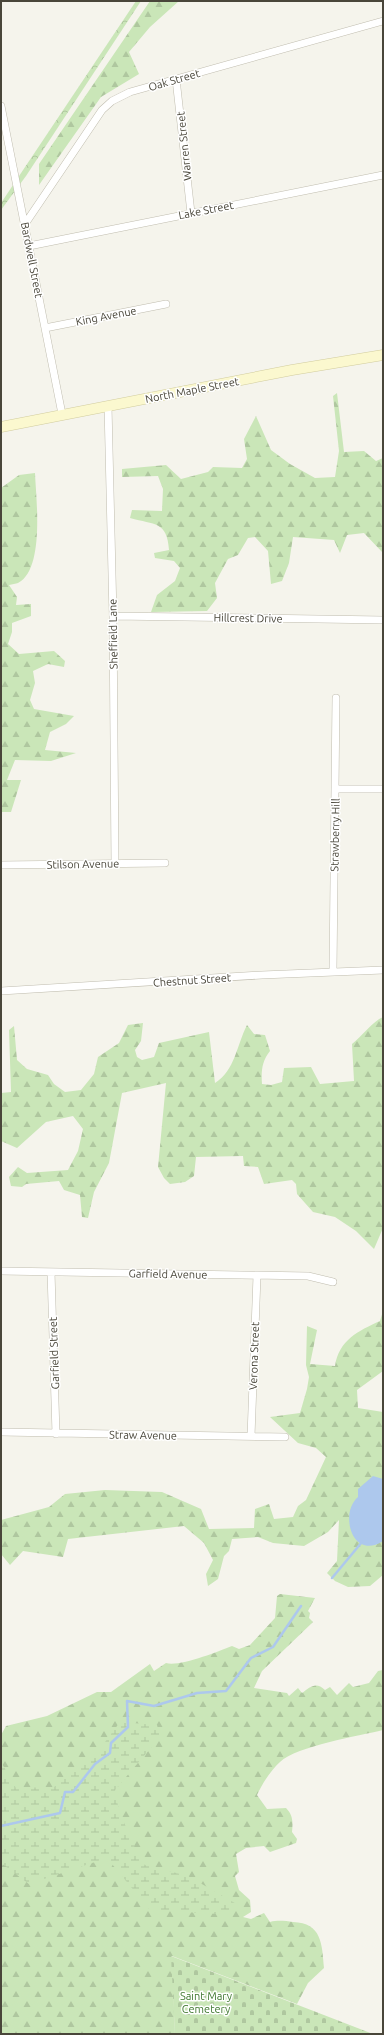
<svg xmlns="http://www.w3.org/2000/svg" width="384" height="2035" viewBox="0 0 384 2035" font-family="Ubuntu,sans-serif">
	<defs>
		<pattern id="forest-firs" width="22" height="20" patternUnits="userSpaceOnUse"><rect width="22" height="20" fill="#cae6b8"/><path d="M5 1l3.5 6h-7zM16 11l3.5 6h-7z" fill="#afc79f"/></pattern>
		<pattern id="wetland-marsh" width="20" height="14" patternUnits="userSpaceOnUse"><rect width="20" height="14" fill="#cae6b8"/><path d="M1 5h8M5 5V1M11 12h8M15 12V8" fill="none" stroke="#afc79f"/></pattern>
		<pattern id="cemetery-stones" width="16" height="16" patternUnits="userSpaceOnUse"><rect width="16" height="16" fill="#cae6b8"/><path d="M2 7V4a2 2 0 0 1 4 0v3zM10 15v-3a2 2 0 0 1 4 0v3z" fill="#afc79f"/></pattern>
		<pattern id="park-crowns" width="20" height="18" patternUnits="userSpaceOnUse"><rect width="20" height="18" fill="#cae6b8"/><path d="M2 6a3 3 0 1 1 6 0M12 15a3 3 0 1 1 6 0" fill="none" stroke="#afc79f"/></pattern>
	</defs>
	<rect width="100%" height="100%" fill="#f5f4ec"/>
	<path fill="url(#forest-firs)" d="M150,1h29l-29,26 -21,25 10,22 -38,23 -62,88v-21z
		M337,393l7,59 20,-1 12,10 7,-3v95l-19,-20 -17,2 -7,18 -6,-13 -41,-3 -4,26 -7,18 -11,3 -3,-33 -13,-14 -7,1 -10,17 -10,4 -13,24 2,15 -10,13 -56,1 6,-17 18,-14 5,-13 -6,-7 -19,-3 -1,-5 15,-3c-2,-29 -14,-25 -39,-32l2,-8 30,1 1,-22 -5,-13 -36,1v-8l44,-4 15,14 27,-7 5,-5 29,1 5,-9 -3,-20 12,-23 15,34 19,14 25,14 20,-1 4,-26 -6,-55z
		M35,473c1,25 10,96 -17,110 -2,1 -6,1 -9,2l8,12 -1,8 15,-1v12l-19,7v9l-4,12 11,10 35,-3 11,10 -1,6 -16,-3 -15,7 2,12 -5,17 4,9 40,7 -8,8 -16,8 -5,18 31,3 -25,8 -36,-1 -8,20h14l-10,32h-10v-324l18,-13z
		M383,1017v211l-9,21 -18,-18 -21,-14 -22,-5 -16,-18 -1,-10 -4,-4 -28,4 -6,-17 -14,-1 -1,-10 -47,1 -2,19 -9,6 -15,2 -6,-6 -6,-11 8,-84 -44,10 -13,70 -15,29 -6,26 -6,-1 -2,-22 -16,-5 -5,-9 -33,3 -4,3 -11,-1 -2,-9 9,-10 9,6 41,-3 10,-19 5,-22 -10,-13 -27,6 -29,26 -16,-7v-48l10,-1 -2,-62 5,-4 3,34 10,9 21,6 6,9 11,8 16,-2 13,-16 4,-17 21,-14 9,-18 15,-2 -2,18 -6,9 2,7 5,3 12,-3 5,-14 50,-11 6,51c20,-12 22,-39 32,-58l7,9 11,1 5,16c-8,10 -9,20 -8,33l9,1 11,-3 2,-14 27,-1 9,17 34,-3 -2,-37c9,-7 21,-23 31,-27z
		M383,1311v60l-26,19 1,18 25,4v163l-13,11 -22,1 -13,-6 -8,-8 10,-12 2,-41 -11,12 -24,14 -31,-3 -15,-6 -26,2 -3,12 -5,5 -6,23 -10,7 -2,-12 7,-14 -9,-17 -20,-17 -116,13 -5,18 -40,-6 -13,14 -9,-11v-34l48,-13 16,-13 40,-4 57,2 39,17 8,20 45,-1 1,-19 14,-5 5,15 19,-2 5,-11 8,-6 20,-43 -10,-9 -18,-5 -28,-26 30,-4 7,-24 2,-12 -3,-12 1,-39 10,4 -7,34 25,2c4,-26 23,-35 45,-45z
		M280,1594l35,4 -7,13 2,2 -1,5 4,4 -51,49 -8,17 33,5 2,3 9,-8 4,5c8,-6 14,-12 23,-3l5,-3 7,8 12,-12 4,4 16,-4 9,-12 5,-1v60c-24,6 -86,16 -103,32 -9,8 -18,22 -23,33l10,14 19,-1c7,7 7,14 6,24l5,7 -1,4 -26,9 -6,-6 -18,2 -10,6 3,18 -4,4 4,14 11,10 1,12 -8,5 8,2 13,-6 6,9c8,-2 15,-1 23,0 29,1 29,22 31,46l-16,15 -11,21 -125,-48 3,78h-174v-299l5,-9 41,-10 50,-24h14l39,-28 4,7 12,-8c13,4 51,-11 66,-17l7,3 11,-4 25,-27 2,-22z"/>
	<path fill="url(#wetland-marsh)" d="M120,1722l37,3 3,12 -45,53 4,21 23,53 46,12 52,30 -21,8 -69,-4 -43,-52 -78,26 -28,-21v-101l15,26 38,-1 45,-37z"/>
	<path fill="url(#cemetery-stones)" d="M171,1956l202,78h-198z"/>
	<path fill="url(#park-crowns)" d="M136,1h5l-115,175 -25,34v-7z"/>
	<path fill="#adc8ed" d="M373,1476l10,3v62c-31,20 -44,-28 -25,-44v-8z"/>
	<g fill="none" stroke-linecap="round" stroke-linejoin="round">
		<path stroke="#adc8ed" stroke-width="2.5" d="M332,1578l30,-36
			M1,1826l59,-13 5,-21h8l22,-28 15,-11 1,-10 17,-16 -1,-26 27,5 43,-13 29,-2 25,-33 22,-11 28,-41"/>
		<g stroke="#c0bdaf" stroke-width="8">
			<path id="minor" d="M176,79l15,134
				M1,106l61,308
				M25,224l77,-114 10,-9 18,-9 253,-71
				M29,246l354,-71
				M45,328l121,-24
				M108,406l5,210 2,247
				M113,616l270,4
				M335,789h48
				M1,865l164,-2
				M333,971l3,-273
				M1,991l261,-16 121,-5
				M1,1271l307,5 25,6
				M51,1272l5,162
				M1,1432l284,5
				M251,1436l6,-160"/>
		</g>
		<g stroke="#d1cc9e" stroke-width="11">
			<path id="secondary" d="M1,427l291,-57 91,-15"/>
		</g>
		<use href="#minor" stroke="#fff" stroke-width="7"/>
		<use href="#secondary" stroke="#fbf8cf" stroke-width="10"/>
	</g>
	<g text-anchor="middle" stroke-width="3" stroke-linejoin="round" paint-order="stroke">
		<g font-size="11" fill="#49463a" stroke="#fff">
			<text transform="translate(174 80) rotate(-16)" y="4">Oak Street</text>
			<text transform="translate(184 146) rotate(-96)" y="4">Warren Street</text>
			<text transform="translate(206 210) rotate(-11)" y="4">Lake Street</text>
			<text transform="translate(32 260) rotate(79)" y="4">Bardwell Street</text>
			<text transform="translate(106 316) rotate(-11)" y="4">King Avenue</text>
			<text transform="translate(192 390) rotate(-11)" y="4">North Maple Street</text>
			<text transform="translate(248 618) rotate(1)" y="4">Hillcrest Drive</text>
			<text transform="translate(113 634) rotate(-91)" y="4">Sheffield Lane</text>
			<text transform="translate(335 835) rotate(-89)" y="4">Strawberry Hill</text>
			<text transform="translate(83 864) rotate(-1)" y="4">Stilson Avenue</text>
			<text transform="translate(192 980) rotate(-4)" y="4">Chestnut Street</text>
			<text transform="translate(168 1274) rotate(1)" y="4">Garfield Avenue</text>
			<text transform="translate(54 1353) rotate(-92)" y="4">Garfield Street</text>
			<text transform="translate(254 1356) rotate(-88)" y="4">Verona Street</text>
			<text transform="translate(143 1435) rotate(1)" y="4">Straw Avenue</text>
		</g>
		<g font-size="11" fill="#3f7830" stroke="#fff">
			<text x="206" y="2000">Saint Mary<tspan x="206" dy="13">Cemetery</tspan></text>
		</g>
	</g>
	<rect width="384" height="2035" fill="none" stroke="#49463a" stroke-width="4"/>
</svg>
